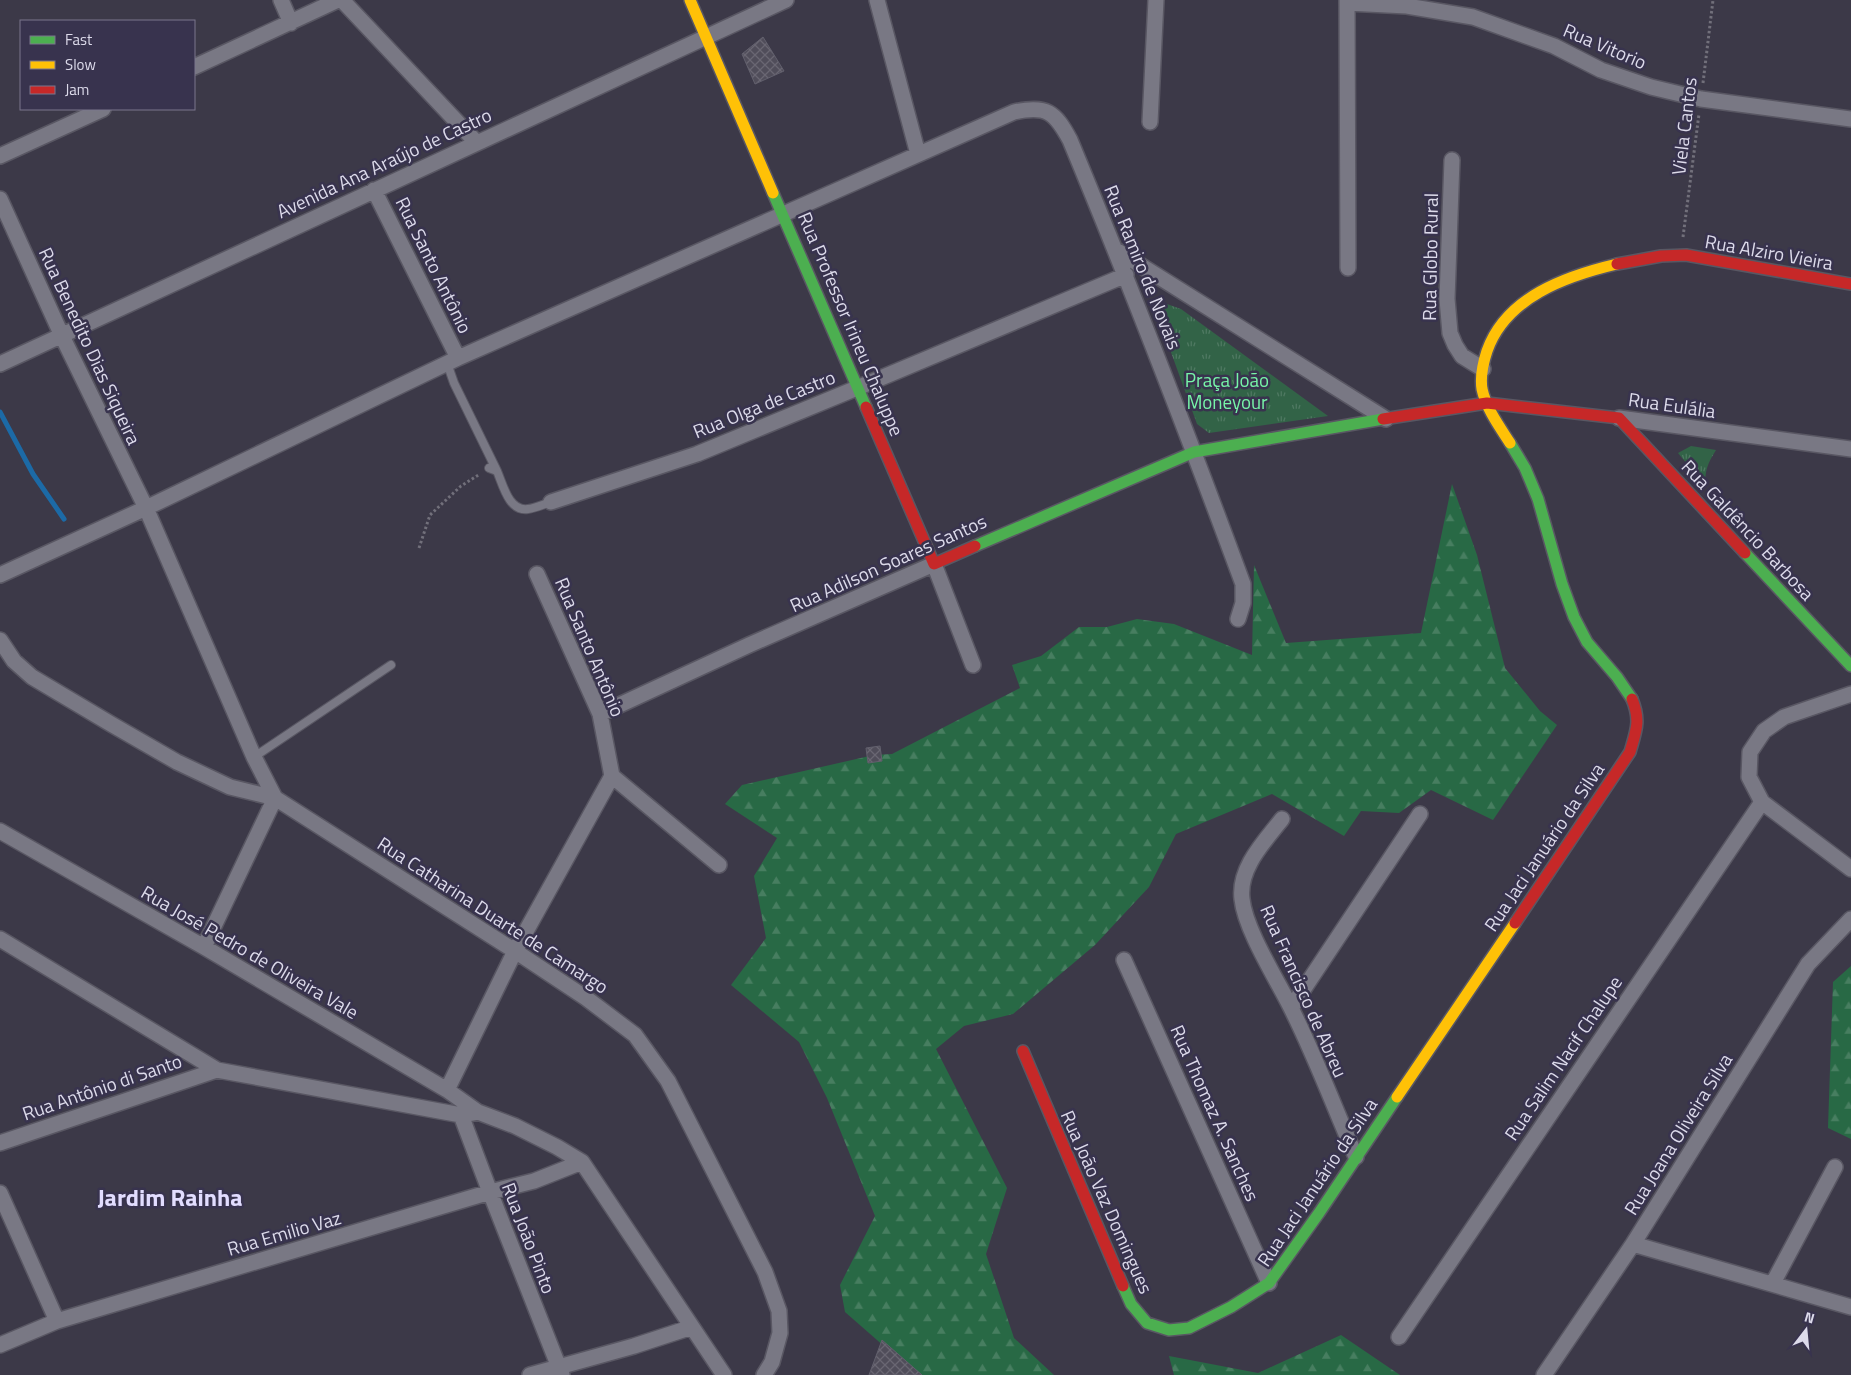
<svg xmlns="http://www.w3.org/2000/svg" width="1851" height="1375" viewBox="0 0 1851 1375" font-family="'Titillium Web',sans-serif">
	<defs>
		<pattern id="grass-tufts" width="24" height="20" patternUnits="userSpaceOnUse" patternTransform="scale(1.25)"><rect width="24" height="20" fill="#326347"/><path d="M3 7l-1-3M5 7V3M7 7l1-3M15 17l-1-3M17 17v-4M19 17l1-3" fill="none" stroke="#4f7962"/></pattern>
		<pattern id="forest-firs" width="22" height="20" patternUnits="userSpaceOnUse" patternTransform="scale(1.25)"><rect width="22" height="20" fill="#286945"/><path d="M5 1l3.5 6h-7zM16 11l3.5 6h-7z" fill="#477e60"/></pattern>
		<pattern id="building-cross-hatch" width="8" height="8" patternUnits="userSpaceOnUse" patternTransform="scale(1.25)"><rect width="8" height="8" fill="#504d5a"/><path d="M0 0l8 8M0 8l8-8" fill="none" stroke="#696672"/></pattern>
	</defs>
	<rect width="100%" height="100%" fill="#3c3948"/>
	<path fill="url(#grass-tufts)" d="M1164,303l17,6 147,107 -119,17 -12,-9 -37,-102z
		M1691,446l25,4c-8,13 -12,21 -10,37l-28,-34z"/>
	<path fill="url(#forest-firs)" d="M1452,484l25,71 28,113 35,43 17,14 -64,95 -62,-30 -32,23 -38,-2 -17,25 -72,-42 -96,40 -27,53 -54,58 -82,69 -49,12 -28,23 71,139 -21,66 28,84 40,37h-137l-72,-63 -5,-27 35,-69 -48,-118 -28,-56 -68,-57 35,-47 -12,-62 23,-38 -52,-34 17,-19 132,-30 18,-1 128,-66 -8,-23 29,-9 38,-29h28l30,-8 37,5 78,31 2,-90 32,78 135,-10z
		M1851,966v173l-23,-11 5,-146z
		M1341,1335l59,40h-226l-5,-19 89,17z"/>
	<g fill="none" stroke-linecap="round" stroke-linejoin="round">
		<path stroke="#1c6aa6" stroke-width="5" d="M0,412l33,62 31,45"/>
	</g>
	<path fill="url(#building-cross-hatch)" stroke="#62606d" d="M763,37l21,34 -29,13 -13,-30z
		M880,746l2,15 -14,2 -2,-15z
		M882,1340l40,35h-53z"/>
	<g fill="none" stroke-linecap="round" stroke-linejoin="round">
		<g stroke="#595763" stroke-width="10">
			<path id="lane" d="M447,363l7,20 43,88
				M489,468l8,3c6,14 12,41 31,38 8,-1 16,-5 23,-7
				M254,757l137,-92"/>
		</g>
		<g stroke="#595763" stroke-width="18">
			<path id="street" d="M281,0l10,23
				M342,0l134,142
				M877,0l41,154
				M1347,0l1,268
				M1347,3l60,3 66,11 81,29 47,24 50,17 50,12 150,20
				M194,67l144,-67
				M1150,122l6,-122
				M0,156l103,-47
				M1452,160l-5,139 3,34 5,12 7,11 21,13
				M374,190l84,168
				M0,199l62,137 84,172 108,249 21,41 240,153 71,47 49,37 33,46 97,191 14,39 1,22 -8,29 -8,13
				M1116,250l270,169
				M0,364l786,-364
				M1619,418l232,31
				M551,502l146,-48 160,-66 269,-113
				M537,574l63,140 12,62 107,89
				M0,575l146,-67 312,-150 556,-246c33,-7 41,0 56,28 61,147 118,295 173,444v19l-5,16
				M0,640l14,21 18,16 79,47 66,38 53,25 45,11
				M1851,694l-67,23 -20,14 -14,21 -1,25 13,25 89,67
				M600,714l149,-69 185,-81 39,101
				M1282,819c-17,22 -44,49 -40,80 3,30 34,79 48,107 25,49 44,101 66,151
				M0,831l204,116 243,143 31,22
				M0,939l217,131 244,45 17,-3 37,14 42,21 25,15 142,213
				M204,947l71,-149
				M1124,960l145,323
				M1291,1008l129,-194
				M447,1090l68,-139 97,-175
				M461,1115l29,77 72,183
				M0,1143l217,-73
				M0,1193l57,128
				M1633,1244l218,63
				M1773,1283l62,-116
				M1399,1337l363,-535
				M0,1345l57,-24 433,-129 44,-11 48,-19
				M530,1375l104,-29 58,-19
				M1544,1375l89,-131 175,-280 43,-45"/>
		</g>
		<g stroke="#595763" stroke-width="14">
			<path id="fast" d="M773,193l93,214
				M1510,443l15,25 13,31 24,85 12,33 13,25 30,35 15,22
				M975,546l219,-94 189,-33
				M1745,553l106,113
				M1123,1286l8,18 16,19 22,7 20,-2 42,-21 38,-24 50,-70 78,-116"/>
		</g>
		<g stroke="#595763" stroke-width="14">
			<path id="slow" d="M690,0l83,193
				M1510,443c-11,-17 -24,-35 -28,-54 -2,-13 1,-26 5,-38 19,-54 79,-75 130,-87
				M1397,1097l118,-174"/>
		</g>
		<g stroke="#595763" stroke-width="14">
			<path id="jam" d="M1617,264l44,-8 25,-1 165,29
				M866,407l68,157 41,-18
				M1383,419l104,-16 132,15 126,135
				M1515,923l115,-171c6,-21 11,-31 2,-53
				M1023,1051l100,235"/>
		</g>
		<path stroke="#72707b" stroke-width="3" stroke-dasharray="2.5 2.5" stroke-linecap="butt" d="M1703,83l10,-83
			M1683,237l16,-123
			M419,548l11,-33 31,-29 19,-12"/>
		<use href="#lane" stroke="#797884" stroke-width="8"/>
		<use href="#street" stroke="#797884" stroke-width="15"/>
		<use href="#fast" stroke="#4caf50" stroke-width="11"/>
		<use href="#slow" stroke="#ffc107" stroke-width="11"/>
		<use href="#jam" stroke="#c62828" stroke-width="11"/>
	</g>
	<g text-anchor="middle" stroke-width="5" stroke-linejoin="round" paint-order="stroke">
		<g font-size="19" fill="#dcdaea" stroke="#38334e">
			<text transform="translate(1605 46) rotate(23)" y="7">Rua Vitorio</text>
			<text transform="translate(1684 126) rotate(-83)" y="7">Viela Cantos</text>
			<text transform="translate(384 163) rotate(-25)" y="7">Avenida Ana Araújo de Castro</text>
			<text transform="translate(1769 252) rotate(10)" y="7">Rua Alziro Vieira</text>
			<text transform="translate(1430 257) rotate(-89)" y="7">Rua Globo Rural</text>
			<text transform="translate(434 265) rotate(64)" y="7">Rua Santo Antônio</text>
			<text transform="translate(1143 267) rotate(68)" y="7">Rua Ramiro de Novais</text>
			<text transform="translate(851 324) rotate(67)" y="7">Rua Professor Irineu Chaluppe</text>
			<text transform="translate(90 346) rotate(65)" y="7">Rua Benedito Dias Siqueira</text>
			<text transform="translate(764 404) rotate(-22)" y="7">Rua Olga de Castro</text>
			<text transform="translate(1672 405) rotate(8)" y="7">Rua Eulália</text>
			<text transform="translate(1748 530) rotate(47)" y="7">Rua Galdêncio Barbosa</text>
			<text transform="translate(888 563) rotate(-24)" y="7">Rua Adilson Soares Santos</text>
			<text transform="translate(590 647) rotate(67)" y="7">Rua Santo Antônio</text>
			<text transform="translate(1544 847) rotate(-56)" y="7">Rua Jaci Januário da Silva</text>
			<text transform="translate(493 915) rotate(33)" y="7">Rua Catharina Duarte de Camargo</text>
			<text transform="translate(250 952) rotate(30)" y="7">Rua José Pedro de Oliveira Vale</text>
			<text transform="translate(1304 991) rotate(66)" y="7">Rua Francisco de Abreu</text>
			<text transform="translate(1563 1058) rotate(-56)" y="7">Rua Salim Nacif Chalupe</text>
			<text transform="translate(102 1087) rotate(-19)" y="7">Rua Antônio di Santo</text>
			<text transform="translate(1215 1113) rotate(66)" y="7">Rua Thomaz A. Sanches</text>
			<text transform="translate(1678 1134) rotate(-58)" y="7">Rua Joana Oliveira Silva</text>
			<text transform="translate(1317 1182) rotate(-56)" y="7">Rua Jaci Januário da Silva</text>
			<text transform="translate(1107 1202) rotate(66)" y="7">Rua João Vaz Domingues</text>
			<text transform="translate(284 1233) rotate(-16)" y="7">Rua Emilio Vaz</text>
			<text transform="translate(529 1238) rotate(69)" y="7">Rua João Pinto</text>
		</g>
		<g font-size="19" fill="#77f5a8" stroke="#38334e">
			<text x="1227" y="387">Praça João<tspan x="1227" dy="22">Moneyour</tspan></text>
		</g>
		<g font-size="24" font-weight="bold" fill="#e2ddff" stroke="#38334e">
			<text x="170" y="1206">Jardim Rainha</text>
		</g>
	</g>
	<rect x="20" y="20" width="175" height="90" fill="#38334e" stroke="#7a768c"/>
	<rect x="30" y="36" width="25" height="8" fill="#4caf50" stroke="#7a768c"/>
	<text x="65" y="45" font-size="15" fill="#dcdaea">Fast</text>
	<rect x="30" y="61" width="25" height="8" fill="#ffc107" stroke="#7a768c"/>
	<text x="65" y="70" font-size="15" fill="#dcdaea">Slow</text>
	<rect x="30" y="86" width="25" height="8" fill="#c62828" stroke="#7a768c"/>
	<text x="65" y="95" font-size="15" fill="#dcdaea">Jam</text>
	<g transform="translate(1806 1330) rotate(16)" stroke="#38334e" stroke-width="4" paint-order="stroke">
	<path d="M0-4L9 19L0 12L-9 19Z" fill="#dcdaea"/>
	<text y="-8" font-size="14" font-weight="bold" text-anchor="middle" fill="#dcdaea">N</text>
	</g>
</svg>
